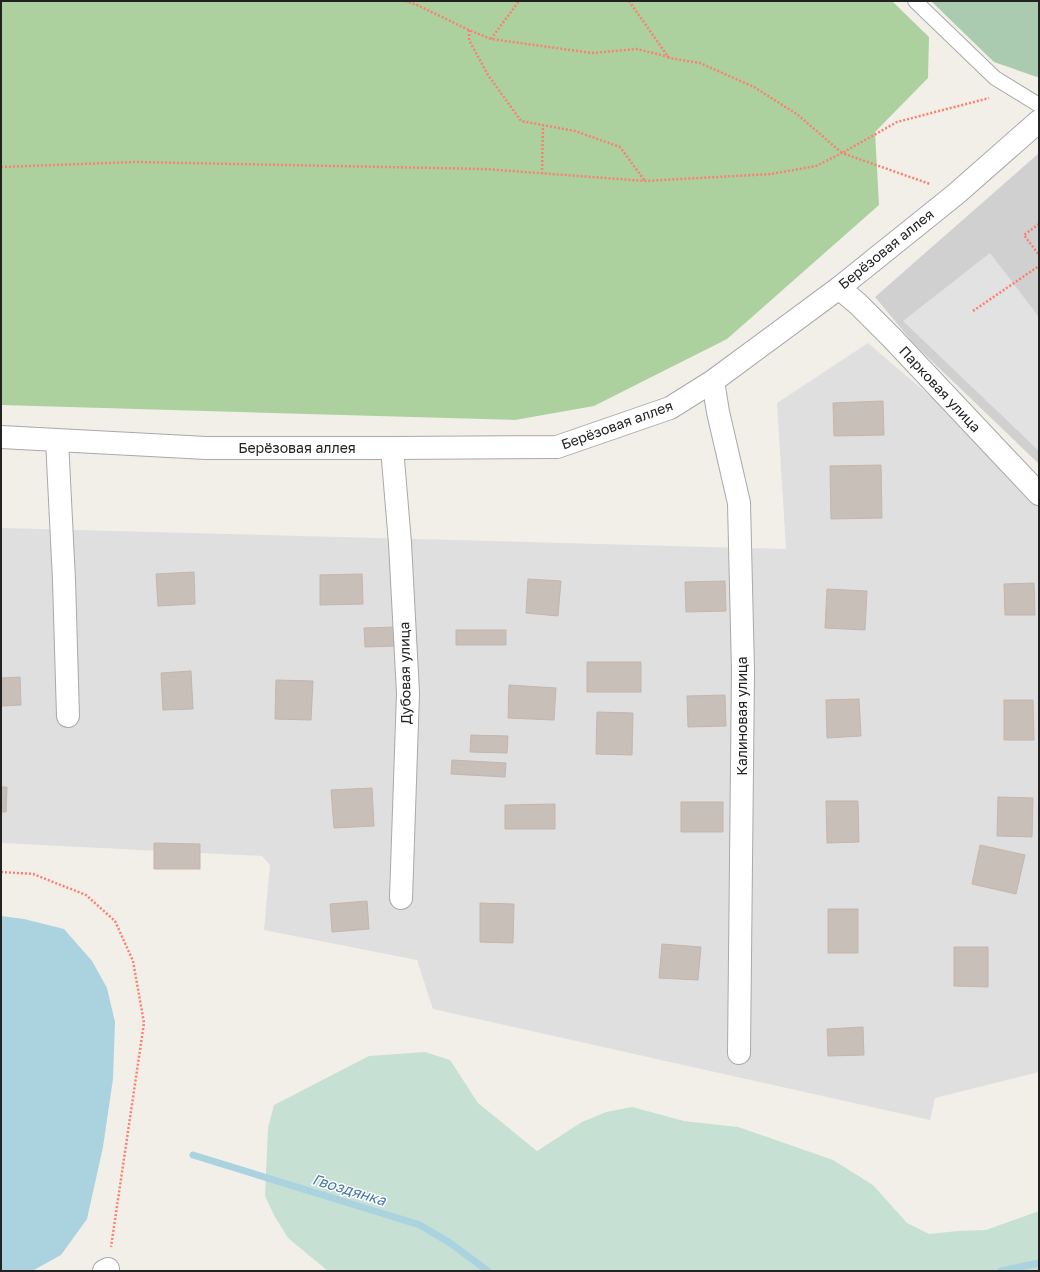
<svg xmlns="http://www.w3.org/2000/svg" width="1040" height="1272" viewBox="0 0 1040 1272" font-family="'Golos Text',sans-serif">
	<rect width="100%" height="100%" fill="#f2efe9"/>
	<path fill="#e0dfdf" d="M868,343l171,146v583l-104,26 -5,22 -497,-111 -16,-49 -153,-30 6,-65 -8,-9 -261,-13v-315l785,21 -9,-146z"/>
	<path fill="#d0d0d0" d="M1039,153v311l-125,-120 -39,-47z"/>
	<path fill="#add19e" d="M1,1h891l37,36 -1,41 -53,54 4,73 -152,134 -133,67 -79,14 -514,-15z"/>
	<path fill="#c6e0d4" d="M425,1052l25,8 28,43 59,48 45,-29 24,-10 26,-5 52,14 54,6 95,33 40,25 34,38 22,11 29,-3 28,-1 53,-19v60h-711l-40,-33 -13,-21 -10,-21 3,-68 6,-23 95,-49z"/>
	<path fill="#aacbaf" d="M931,1h108v75l-2,1 -43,-15z"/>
	<path fill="#e2e2e2" d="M990,253l49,64v134l-136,-130z"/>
	<path fill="#aad3df" d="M1,916l23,3 40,10 28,32 15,27 8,34 -2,57 -10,68 -16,72 -26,36 -29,16h-31z"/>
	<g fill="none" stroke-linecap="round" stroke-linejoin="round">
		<path stroke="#aad3df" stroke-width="7" d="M193,1155l227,70 30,18 38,28
			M1001,1271l38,-8"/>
	</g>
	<path fill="#c7bfb8" stroke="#c4b6ab" d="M883,401l1,34 -50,1 -1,-33z
		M881,465l1,53 -51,1 -1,-53z
		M194,572l1,32 -37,2 -2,-32z
		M362,574l1,30 -43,1v-30z
		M528,579l33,2 -3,35 -32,-3z
		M725,581l1,30 -40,1 -1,-30z
		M1034,583l1,32h-30l-1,-31z
		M827,589l40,2 -2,39 -40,-2z
		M396,627l1,19 -32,1 -1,-19z
		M456,630h50v15h-50z
		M587,662h54v30h-54z
		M191,671l2,38 -30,1 -2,-37z
		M20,677l1,28 -20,1v-28z
		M276,680l37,1 -2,39 -36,-1z
		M509,685l47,3 -2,32 -46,-2z
		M725,695l1,31 -38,1 -1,-31z
		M859,699l2,37 -34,2 -1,-38z
		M1004,700h29l1,40h-30z
		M597,712l36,1 -1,42 -36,-1z
		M471,735l37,1 -1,17 -37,-1z
		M452,760l54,3 -1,14 -54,-3z
		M1,787h6l-1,25h-5z
		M372,788l2,38 -40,2 -3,-38z
		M998,797l35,1 -1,39 -35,-1z
		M826,801h32l1,41 -32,1z
		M681,802h42v30h-42z
		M555,804v25h-50v-24z
		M154,843l46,1v25h-46z
		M980,845l45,10 -9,39 -44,-10z
		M367,901l2,28 -37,3 -2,-28z
		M480,903l34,1 -1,39 -33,-1z
		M828,909h30v44h-30z
		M662,944l39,3 -3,33 -39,-2z
		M954,947h34v40l-34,-1z
		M863,1027l1,28 -36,1 -1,-27z"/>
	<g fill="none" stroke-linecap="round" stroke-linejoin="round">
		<g stroke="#a9a9a9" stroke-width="16">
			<path id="service" d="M915,1l80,77 44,27"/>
		</g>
		<g stroke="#a9a9a9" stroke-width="24">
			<path id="minor" d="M839,288l19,16 34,34 147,156
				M713,381l5,31 21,91 4,168 -4,382
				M1,437l205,11h186l165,-1 113,-39 43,-27 126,-93 117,-94 83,-73
				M57,440l7,140 4,136
				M392,448l8,95 8,150 -7,205
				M104,1271l4,-2"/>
		</g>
		<path stroke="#fa8072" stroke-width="2.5" stroke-dasharray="2 2" stroke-linecap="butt" d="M405,1l12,4 52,25 22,9 101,14 45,-4 32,8
			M629,1l40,57 31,5 54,24 44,28 44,38 55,-31 92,-24
			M469,30v10l19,35 33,46 54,10 45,16 25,34
			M491,39l28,-38
			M1,167l134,-5 350,7 160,12 126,-7 45,-8 26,-13 88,31
			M542,174l1,-49
			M1039,224l-15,11 15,20
			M973,311l66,-45
			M1,872l32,2 53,21 29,26 18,40 11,62 -33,224"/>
		<use href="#service" stroke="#fff" stroke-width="14"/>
		<use href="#minor" stroke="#fff" stroke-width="22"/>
	</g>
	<g text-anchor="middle" stroke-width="3" stroke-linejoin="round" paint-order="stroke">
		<g font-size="14" fill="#222" stroke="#fff">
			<text transform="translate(886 249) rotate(-39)" y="5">Берёзовая аллея</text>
			<text transform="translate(940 389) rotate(47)" y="5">Парковая улица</text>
			<text transform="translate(617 425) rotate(-20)" y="5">Берёзовая аллея</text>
			<text x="297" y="453">Берёзовая аллея</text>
			<text transform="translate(405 673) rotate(-91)" y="5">Дубовая улица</text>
			<text transform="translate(742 716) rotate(-90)" y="5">Калиновая улица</text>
		</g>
		<g font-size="15" font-style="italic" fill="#4a7aab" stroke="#fff">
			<text transform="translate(349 1190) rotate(17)" y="5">Гвоздянка</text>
		</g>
	</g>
	<rect width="1040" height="1272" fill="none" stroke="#222222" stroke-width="4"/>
</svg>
